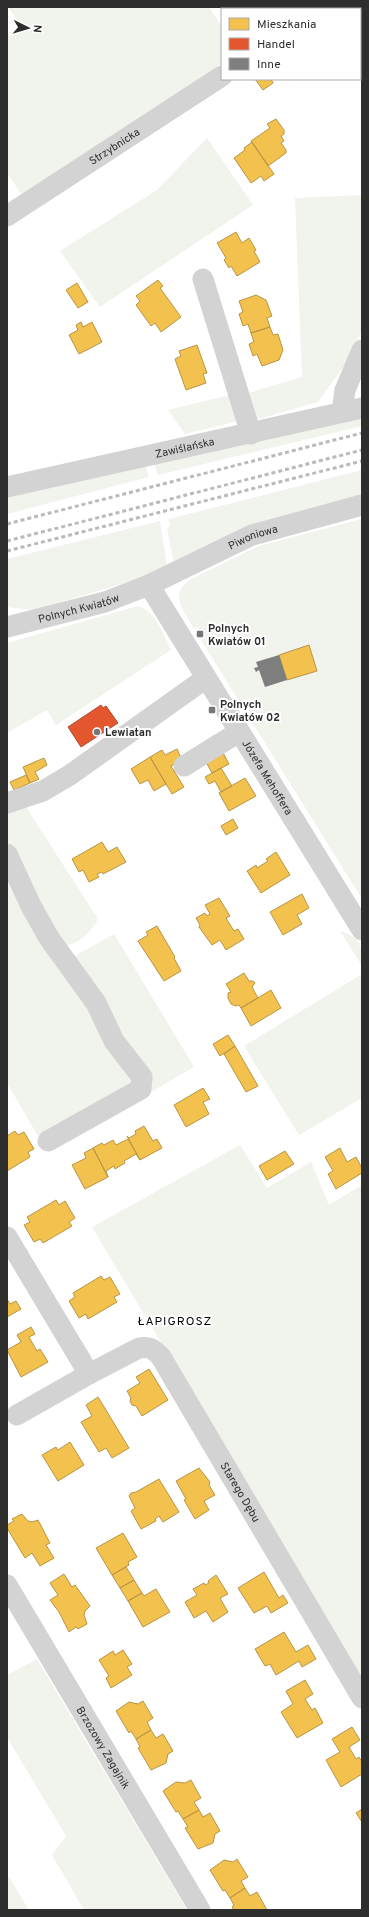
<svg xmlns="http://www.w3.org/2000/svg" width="369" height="1917" viewBox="0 0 369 1917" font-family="Overpass,sans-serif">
	<rect width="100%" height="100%" fill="#fff"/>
	<path fill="#f1f3ed" d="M8,7h201l13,20v36l-198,135 -17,-25v-138l14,-9z
		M207,138l46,67 -153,102 -40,-56 97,-61z
		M362,195v136l-16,32 -28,39 -63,18 -7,-27 54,-16 -7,-179z
		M230,395l8,26 -53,13 -17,-24z
		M362,416v10l-204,49 -5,-16z
		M144,461l5,16 -142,37v-21z
		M362,470v27l-188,66 -7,-35 3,-2 -1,-7z
		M362,519v380l-161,-259 4,-2 -7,-11 -4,2c-10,-19 -26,-34 -3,-50l68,-33z
		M160,521l7,45 -29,13 -91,27 -14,4 -26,-3v-48z
		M138,606c18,5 25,28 33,44l-115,75 -9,-15 -40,23v-90z
		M24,804l74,115c-8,14 -20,28 -38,26l-53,-98v-41z
		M7,871l60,96 69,119 -98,50 -31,-53z
		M340,931c22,8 22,13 22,35z
		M114,934l80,133 -48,28 -73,-138z
		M362,974v124l-63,37 -55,-89z
		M240,1145l27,43 44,-26 18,43 33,-20v494l-270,-452z
		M37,1659l150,251h-103l-32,-55 14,-19 -59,-99v-62z
		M7,1874l22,36h-22z"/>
	<path fill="#f2c14e" stroke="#b79544" d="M360,28l2,3v19l-2,-3z
		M255,79h16l2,4 -10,7z
		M276,119l8,11v4l-3,2 3,5 -3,2 5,7v3l-18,13 -17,-25 19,-13 -3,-4z
		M252,142l22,32 -10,7 -3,-5 -10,7 -17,-25 11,-8 -1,-2z
		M236,232l6,11 7,-5 7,12 -2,1 6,11 -23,14 -6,-10 -2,2 -5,-8 2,-2 -9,-15z
		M158,280l5,6 -3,2 21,29 -20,15 -6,-9 -4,3 -15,-21 4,-4 -4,-5z
		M77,283l11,19 -10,6 -12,-18z
		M256,295l10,5 6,16 -5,2 3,9 -19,6 -3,-9 -5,2 -4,-12 4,-2 -4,-11z
		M81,322l2,5 9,-5 10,20 -23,12 -10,-19 9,-5 -2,-5z
		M270,327l3,8 5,-1 5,16 -4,10 -17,6 -5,-12 -4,2 -4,-12 5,-2 -3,-9z
		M197,345l10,28 -4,1 3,9 -20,7 -11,-31 6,-3 -2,-5z
		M309,645l8,26 -30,9 -8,-25z
		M177,749l5,11 -11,6 13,21 -12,7 -22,-37 12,-7 3,5z
		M222,751l7,13 -17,9 -7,-13z
		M150,757l16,27 -12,7 -6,-11 -8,4 -9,-15z
		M44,758l3,7 -12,7 4,7 -9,4 -7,-16z
		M221,768l11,18 -11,6 -6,-11 -6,3 -4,-7z
		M26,775l4,8 -16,7 -4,-8z
		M245,778l11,18 -27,15 -10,-18z
		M233,819l5,9 -12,7 -5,-9z
		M102,842l6,10 9,-5 9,15 -23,12 -1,-2 -5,2 2,3 -10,5 -6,-12 -4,2 -7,-13z
		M276,852l14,23 -29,18 -14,-22 9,-6 1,3 11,-7 -2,-2z
		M302,894l7,14 -12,7 5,9 -19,11 -13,-23z
		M219,898l11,18 -4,2 8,13 4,-2 6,10 -18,11 -6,-10 -8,5 -13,-18 1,-2 -4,-7 9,-5 2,3 3,-2 -5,-9z
		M157,926l18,31 -1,1 7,13 -17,10 -26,-40 10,-6 -2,-3z
		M244,973l5,8h4l2,2 -3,4 6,11 -17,10 -2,-3 -3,1 -5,-2 -3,-6v-5l3,-1 -5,-8z
		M271,990l10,18 -30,18 -10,-18z
		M228,1035l7,11 -15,10 -7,-12z
		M235,1046l23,40 -12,6 -22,-38z
		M203,1088l7,11 -7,3 6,12 -23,13 -12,-22z
		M144,1126l9,15 4,-2 5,9 -22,12 -13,-24 2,2 7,-4 -1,-3z
		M15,1131l3,4 6,-3 10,17 -6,3 2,5 -23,14v-35z
		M128,1139l12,21 -4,-6 -12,7 1,2 -10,6 -1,-3 -8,5 2,6 -15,-29 9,-5 2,2 9,-5 3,5z
		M93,1148l15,29 -23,12 -13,-24 14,-7 -2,-5z
		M340,1148l7,14 9,-5 6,11v5l-26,16 -8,-15 5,-3 -8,-14z
		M285,1151l9,13 -27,16 -8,-14z
		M56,1200l3,5 6,-4 10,17 -6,4 3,4 -29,17 -3,-4 -6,3 -10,-17 6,-3 -3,-5z
		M101,1276l3,4 6,-3 10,17 -6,3 3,5 -29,17 -2,-5 -7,4 -10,-17 6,-4 -2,-4z
		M7,1299l3,5 6,-3 5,8 -14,8z
		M31,1327l4,7 -6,3 8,14 3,-2 8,13 -27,15 -14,-27 14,-8 -4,-7z
		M149,1369l19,31 -26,16 -6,-10 -4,-1 -2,-4 1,-3 -4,-7 13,-8 -4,-6z
		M98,1397l31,51 -17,10 -6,-10 -7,4 -18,-30 11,-6 -6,-11z
		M70,1442l14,23 -26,16 -16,-26 14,-8 2,3z
		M199,1468l11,14 -1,3 6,10 -11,6 5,9 -14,9 -11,-19 2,-1 -10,-18z
		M159,1479l20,33 -16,10 -4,-6 -4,3 1,2 -15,8 -10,-18 4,-3 -6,-12 2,-3 5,-1z
		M22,1514l6,7 4,1 6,-2 12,23 -4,2 8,13 -14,8 -8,-13 -7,5 -18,-30v-3l7,-4 -2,-2z
		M123,1533l14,24 -9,5 1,3 -17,10 -16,-27z
		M126,1567l8,13 -14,8 -8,-13z
		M264,1572l15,26 4,-3 5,8 -17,10 -4,-7 -13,7 -16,-25z
		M64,1574l8,13 3,-2 15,21 -5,5 -1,4 3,9 -9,5 -2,-2 -7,5 -10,-20 -9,-12 8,-5 -8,-12z
		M216,1575l12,19 -8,4 8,14 -15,10 -7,-11 -12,7 -9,-16 12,-7 -4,-6 11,-6 1,2 4,-2 -1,-2z
		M134,1580l8,13 -14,8 -8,-13z
		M156,1589l14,23 -27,15 -15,-26 14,-8 2,3z
		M284,1632l12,20 12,-7 8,14 -14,8 -3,-6 -23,14 -6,-11 -5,2 -10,-17z
		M123,1650l9,14 -5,3 5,8 -21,13 -5,-10 3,-2 -10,-16 14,-9 2,4z
		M305,1680l8,14 -8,5 7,11 3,-2 8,15 -26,15 -16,-26 12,-8 -7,-13z
		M143,1701l10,17 -6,4 4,8 -15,9 -5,-8 -2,2 -13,-22 13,-9 9,2z
		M352,1727l8,13 -11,7 7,12 3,-2 3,5v12l-21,13 -15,-27 14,-8 -8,-13z
		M151,1730l5,8 7,-4 10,17 -5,3 -2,9 -15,7 -13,-22 2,-1 -4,-8z
		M191,1780l10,18 -7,4 5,8 -16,9 -5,-8 -2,1 -13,-21 13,-9 9,1z
		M362,1809v13l-6,-9z
		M199,1810l4,7 7,-4 10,18 -5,3 -2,9 -15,6 -13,-21 3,-1 -5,-8z
		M237,1859l11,18 -7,4 4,7 -15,10 -5,-8 -2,1 -13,-21 14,-10 9,2z
		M245,1888l5,8 7,-4 10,18h-33l-2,-3 2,-2 -4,-7z"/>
	<path fill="#e4572e" stroke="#ad4b2e" d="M101,705l2,3 3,-2 12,17 -37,24 -13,-20z"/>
	<path fill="#7e7e7e" d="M279,655l8,25 -22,7 -6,-17 -3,2 -2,-4 4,-1 -2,-5z"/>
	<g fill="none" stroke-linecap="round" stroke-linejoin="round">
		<g stroke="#d3d3d3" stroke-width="21">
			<path d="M313,9l3,-2"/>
			<path id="s1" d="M7,216l215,-140"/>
			<path d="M203,279l48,155"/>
			<path d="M342,412l3,-22 17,-40"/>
			<path id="s2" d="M7,487l355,-79"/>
			<path id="s3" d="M149,585l213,345"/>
			<path id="s4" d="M7,627l98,-25 44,-17 103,-50 110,-30"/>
			<path d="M184,766l55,-34"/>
			<path d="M7,803l36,-12 27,-16 136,-97"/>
			<path d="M7,854l24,52 18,32 47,65 18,38 28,36 -1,12 -93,52"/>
			<path id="s5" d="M7,1237l82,137 50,-26c10,-2 15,1 22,9l201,341"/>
			<path d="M17,1415l72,-41"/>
			<path id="s6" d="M7,1585l193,325"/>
		</g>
		<path stroke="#bababa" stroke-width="3" stroke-dasharray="4 3" stroke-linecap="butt" d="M7,524l355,-91
			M7,541l355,-91
			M7,551l355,-90"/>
	</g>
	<g fill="#777" stroke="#fff" stroke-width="1.5">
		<rect x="196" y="630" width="8" height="8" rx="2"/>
		<rect x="208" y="706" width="8" height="8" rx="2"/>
		<circle cx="97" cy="732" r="4"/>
	</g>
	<g text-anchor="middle" stroke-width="4" stroke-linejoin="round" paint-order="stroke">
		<g font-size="11" fill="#2e2e2e" stroke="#fff">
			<text dy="4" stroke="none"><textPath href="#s1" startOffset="128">Strzybnicka</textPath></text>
			<text dy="4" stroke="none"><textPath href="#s2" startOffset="182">Zawiślańska</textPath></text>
			<text dy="4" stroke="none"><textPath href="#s4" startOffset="263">Piwoniowa</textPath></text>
			<text dy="4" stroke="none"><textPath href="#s4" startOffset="74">Polnych Kwiatów</textPath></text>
			<text dy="4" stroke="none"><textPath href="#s3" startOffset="226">Józefa Mehoffera</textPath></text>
			<text dy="4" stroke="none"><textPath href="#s5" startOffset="398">Starego Dębu</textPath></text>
			<text dy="4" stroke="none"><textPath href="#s6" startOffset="189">Brzozowy Zagajnik</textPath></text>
		</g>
		<g font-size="11" font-weight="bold" fill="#2e2e2e" stroke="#fff" text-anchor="start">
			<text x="208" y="632">Polnych<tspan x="208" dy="13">Kwiatów 01</tspan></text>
			<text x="220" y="708">Polnych<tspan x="220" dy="13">Kwiatów 02</tspan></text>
			<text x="105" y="736">Lewiatan</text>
		</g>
		<g font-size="12" letter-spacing="1" fill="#000" stroke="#fff">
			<text x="175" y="1325">ŁAPIGROSZ</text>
		</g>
	</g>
	<rect width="369" height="1917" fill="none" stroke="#2e2e2e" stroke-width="16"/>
	<rect x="221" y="8" width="140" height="72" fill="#ffffff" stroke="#ababab"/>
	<rect x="229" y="18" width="20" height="12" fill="#f2c14e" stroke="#ababab"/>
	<text x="257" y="28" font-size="12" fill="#2e2e2e">Mieszkania</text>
	<rect x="229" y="38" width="20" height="12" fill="#e4572e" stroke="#ababab"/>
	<text x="257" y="48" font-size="12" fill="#2e2e2e">Handel</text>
	<rect x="229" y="58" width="20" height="12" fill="#7e7e7e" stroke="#ababab"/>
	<text x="257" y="68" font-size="12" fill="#2e2e2e">Inne</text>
	<g transform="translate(28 28) rotate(95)" stroke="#ffffff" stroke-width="3" paint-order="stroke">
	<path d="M0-3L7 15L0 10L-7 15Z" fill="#2e2e2e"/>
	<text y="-6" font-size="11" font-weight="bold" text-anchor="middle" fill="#2e2e2e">N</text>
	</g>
</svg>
